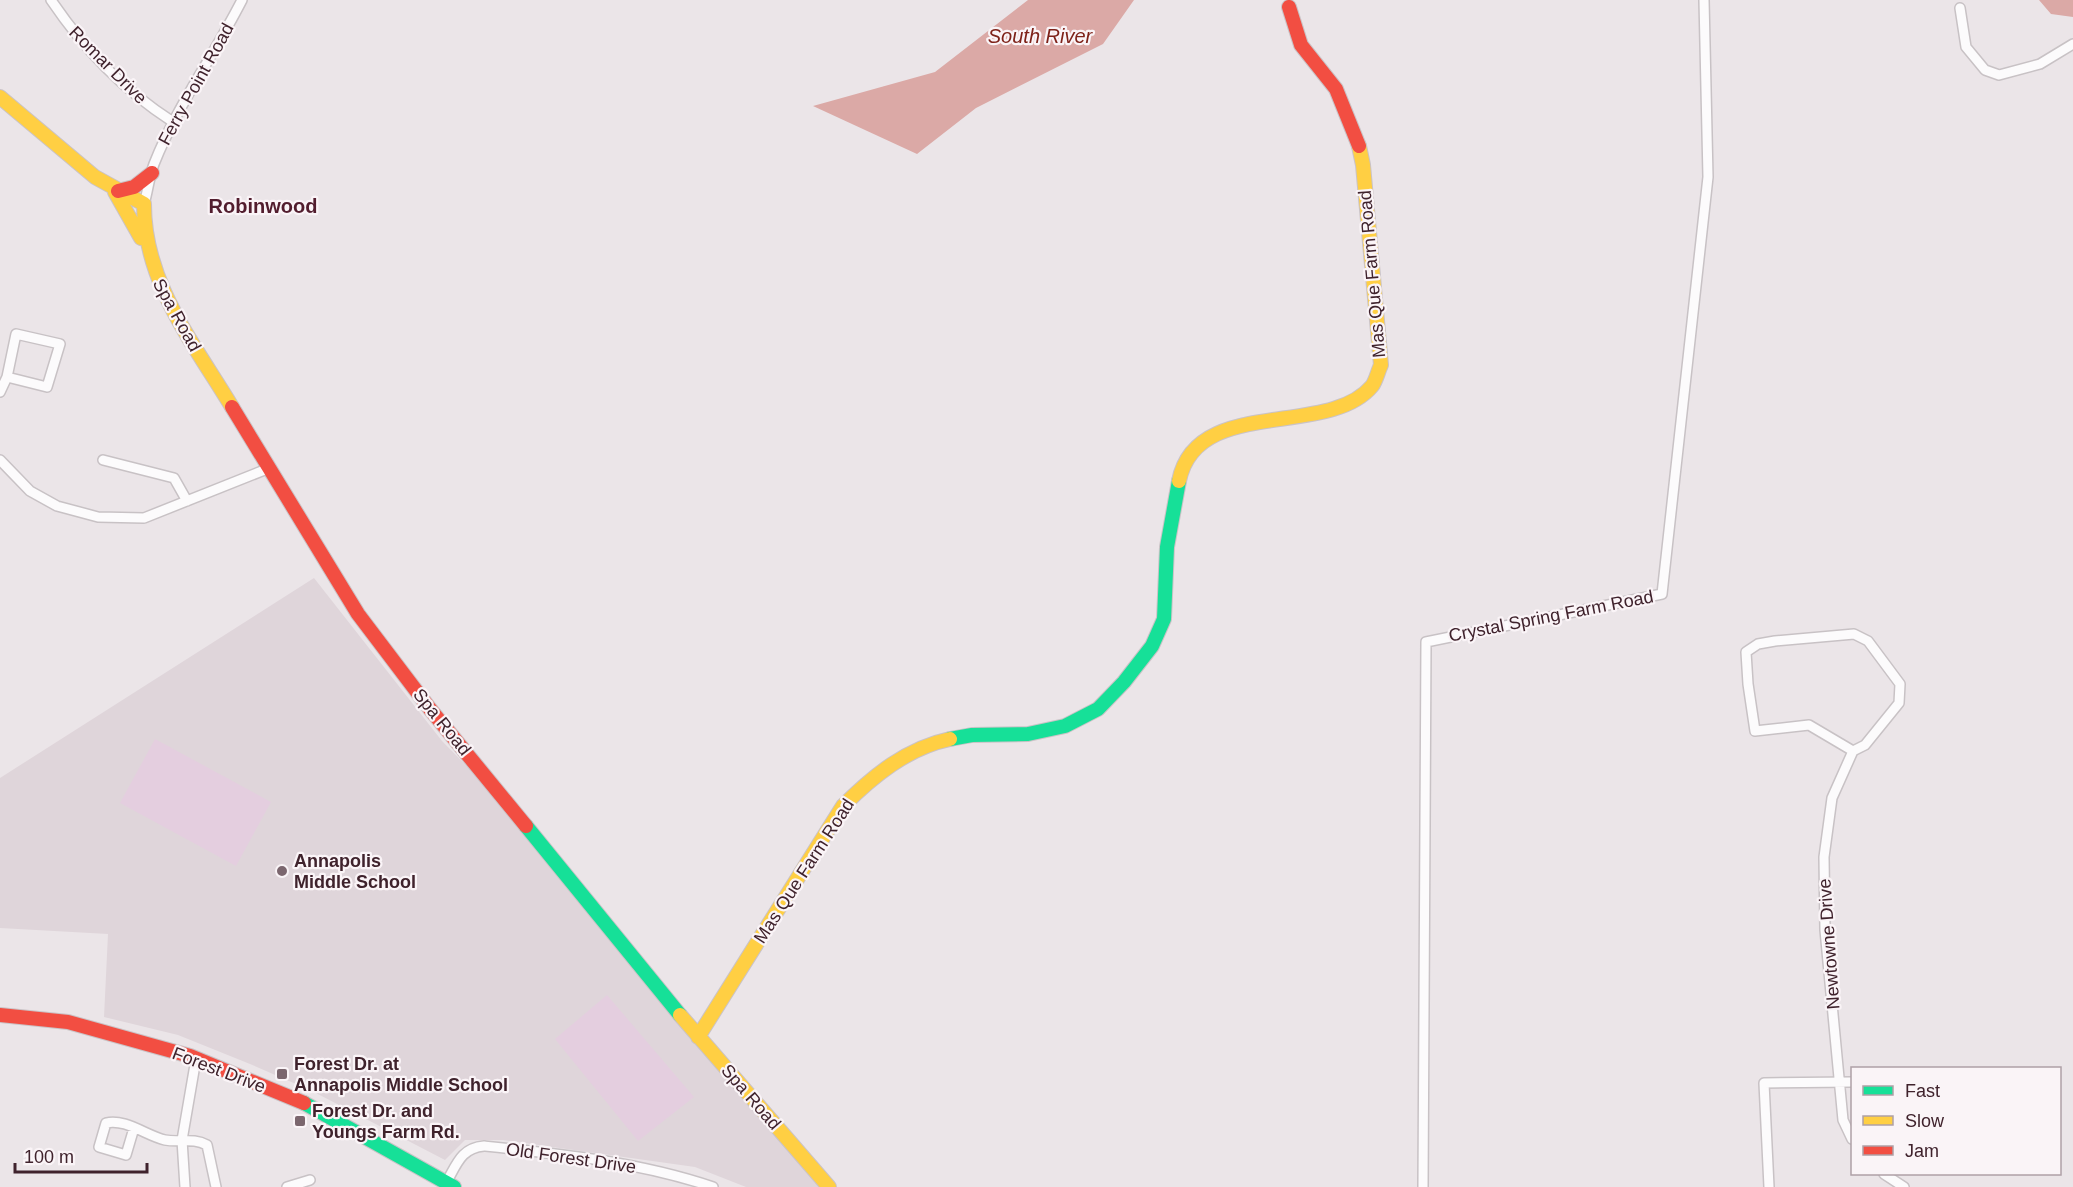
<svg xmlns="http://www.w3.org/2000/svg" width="2073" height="1187" viewBox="0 0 2073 1187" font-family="Arial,sans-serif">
	<rect width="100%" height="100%" fill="#ebe5e8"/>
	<path fill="#dfd5da" d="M314,578l128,163 87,88 294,358h-77l-51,-20 -192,-27h-38l-20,20 -133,-69 -62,-27 -72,-29 -74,-18 4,-83 -108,-6v-150z"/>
	<path fill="#e4cedf" d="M155,739l116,63 -35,64 -116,-63z
		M607,995l87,102 -56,44 -83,-102z"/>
	<path fill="#dba9a6" d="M1028,0h106l-31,44 -127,64 -59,46 -104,-48 122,-34z
		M2039,0h34v17l-22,-3z"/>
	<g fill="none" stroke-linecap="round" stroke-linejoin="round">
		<g stroke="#c8c2c5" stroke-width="12">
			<path id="street" d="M51,0c34,50 71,89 122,122
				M1960,8l6,39 19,23 14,5 41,-11 33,-20
				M144,204c4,-13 5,-27 10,-40 23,-58 60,-109 88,-164
				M0,392l7,-15 40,10 13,-43 -44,-10 -9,43
				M0,460l30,31 27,15 41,11 46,1 123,-49
				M103,460l71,18 13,23
				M134,1128l-8,27 -27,-8 7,-24c19,-5 41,13 59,17 15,3 28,-3 42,5l9,42
				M1852,1139l-9,-19 -18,-190 -1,-73 8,-59 21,-47 12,-6 34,-42 1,-19 -32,-43 -14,-7 -79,7 -17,3 -12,8 2,32 7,47 54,-6 44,26
				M1884,1174l20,13
				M446,1183c11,-19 15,-35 38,-37 77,8 155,16 229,41
				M185,1187l-3,-47 14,-81
				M287,1187l23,-7
				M1423,1187l3,-545 236,-48 46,-417 -4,-177
				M1769,1187l-5,-104 88,-1"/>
		</g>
		<g stroke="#cac3c6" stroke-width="16">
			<path id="fast" d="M950,739l22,-4 56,-1 37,-8 33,-17 26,-27 28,-36 12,-27 3,-72 12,-66
				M526,826l154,189
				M304,1103l150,84"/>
		</g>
		<g stroke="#cac3c6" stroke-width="16">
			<path id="slow" d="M0,97l95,80 49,27c0,79 49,138 88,203
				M115,192l26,46
				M1179,481c17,-86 149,-42 193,-95 4,-5 6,-15 9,-21l-18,-200 -4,-19
				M680,1015l149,172
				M698,1037l145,-231c30,-30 64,-58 107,-67"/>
		</g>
		<g stroke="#cac3c6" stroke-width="16">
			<path id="jam" d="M1289,7l12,38 35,44 23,57
				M118,191l16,-4 18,-14
				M232,407l126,207 72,95 96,117
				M0,1015l68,7 122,34 114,47"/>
		</g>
		<use href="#street" stroke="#fcfbfc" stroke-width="9"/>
		<use href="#fast" stroke="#16e098" stroke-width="14"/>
		<use href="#slow" stroke="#ffcf43" stroke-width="14"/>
		<use href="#jam" stroke="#f24e42" stroke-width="14"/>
	</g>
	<g fill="#7b666e" stroke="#faf4f7" stroke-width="2">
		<circle cx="282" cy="871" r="6"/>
		<rect x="276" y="1068" width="12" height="12" rx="3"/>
		<rect x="294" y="1115" width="12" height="12" rx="3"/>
	</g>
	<g text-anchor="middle" stroke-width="4.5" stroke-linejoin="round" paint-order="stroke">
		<g font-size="18" fill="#3f222c" stroke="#faf4f7">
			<text transform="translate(108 65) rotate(45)" y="6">Romar Drive</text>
			<text transform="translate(196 84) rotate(-61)" y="6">Ferry Point Road</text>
			<text transform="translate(1372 274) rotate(-95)" y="6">Mas Que Farm Road</text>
			<text transform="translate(177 315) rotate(61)" y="6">Spa Road</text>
			<text transform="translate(1551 616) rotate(-11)" y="6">Crystal Spring Farm Road</text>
			<text transform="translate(442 722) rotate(51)" y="6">Spa Road</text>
			<text transform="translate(804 871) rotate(-57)" y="6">Mas Que Farm Road</text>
			<text transform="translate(1829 944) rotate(-94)" y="6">Newtowne Drive</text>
			<text transform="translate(219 1070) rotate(21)" y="6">Forest Drive</text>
			<text transform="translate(751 1097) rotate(49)" y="6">Spa Road</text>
			<text transform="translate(571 1158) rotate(8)" y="6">Old Forest Drive</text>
		</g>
		<g font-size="18" font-weight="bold" fill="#3f222c" stroke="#faf4f7" text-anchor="start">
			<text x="294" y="867">Annapolis<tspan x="294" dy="21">Middle School</tspan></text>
			<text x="294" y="1070">Forest Dr. at<tspan x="294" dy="21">Annapolis Middle School</tspan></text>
			<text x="312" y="1117">Forest Dr. and<tspan x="312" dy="21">Youngs Farm Rd.</tspan></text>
		</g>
		<g font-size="20" font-style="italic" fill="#7e2219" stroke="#faf4f7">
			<text x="1040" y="43">South River</text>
		</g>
		<g font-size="20" font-weight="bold" fill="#521d2e" stroke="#faf4f7">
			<text x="263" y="213">Robinwood</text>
		</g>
	</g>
	<rect x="1851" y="1067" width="210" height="108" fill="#faf4f7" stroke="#afa0a6" stroke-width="1.5"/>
	<rect x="1863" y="1086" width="30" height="9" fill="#16e098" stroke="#afa0a6" stroke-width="1.5"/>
	<text x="1905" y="1097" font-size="18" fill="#3f222c">Fast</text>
	<rect x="1863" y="1116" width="30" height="9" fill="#ffcf43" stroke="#afa0a6" stroke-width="1.5"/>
	<text x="1905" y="1127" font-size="18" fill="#3f222c">Slow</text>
	<rect x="1863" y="1146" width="30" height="9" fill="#f24e42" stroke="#afa0a6" stroke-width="1.5"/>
	<text x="1905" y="1157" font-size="18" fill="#3f222c">Jam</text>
	<path d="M15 1163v9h132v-9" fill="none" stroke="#3f222c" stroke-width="3"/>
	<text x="24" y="1163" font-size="18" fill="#3f222c" stroke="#faf4f7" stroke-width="4.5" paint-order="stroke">100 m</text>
</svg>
